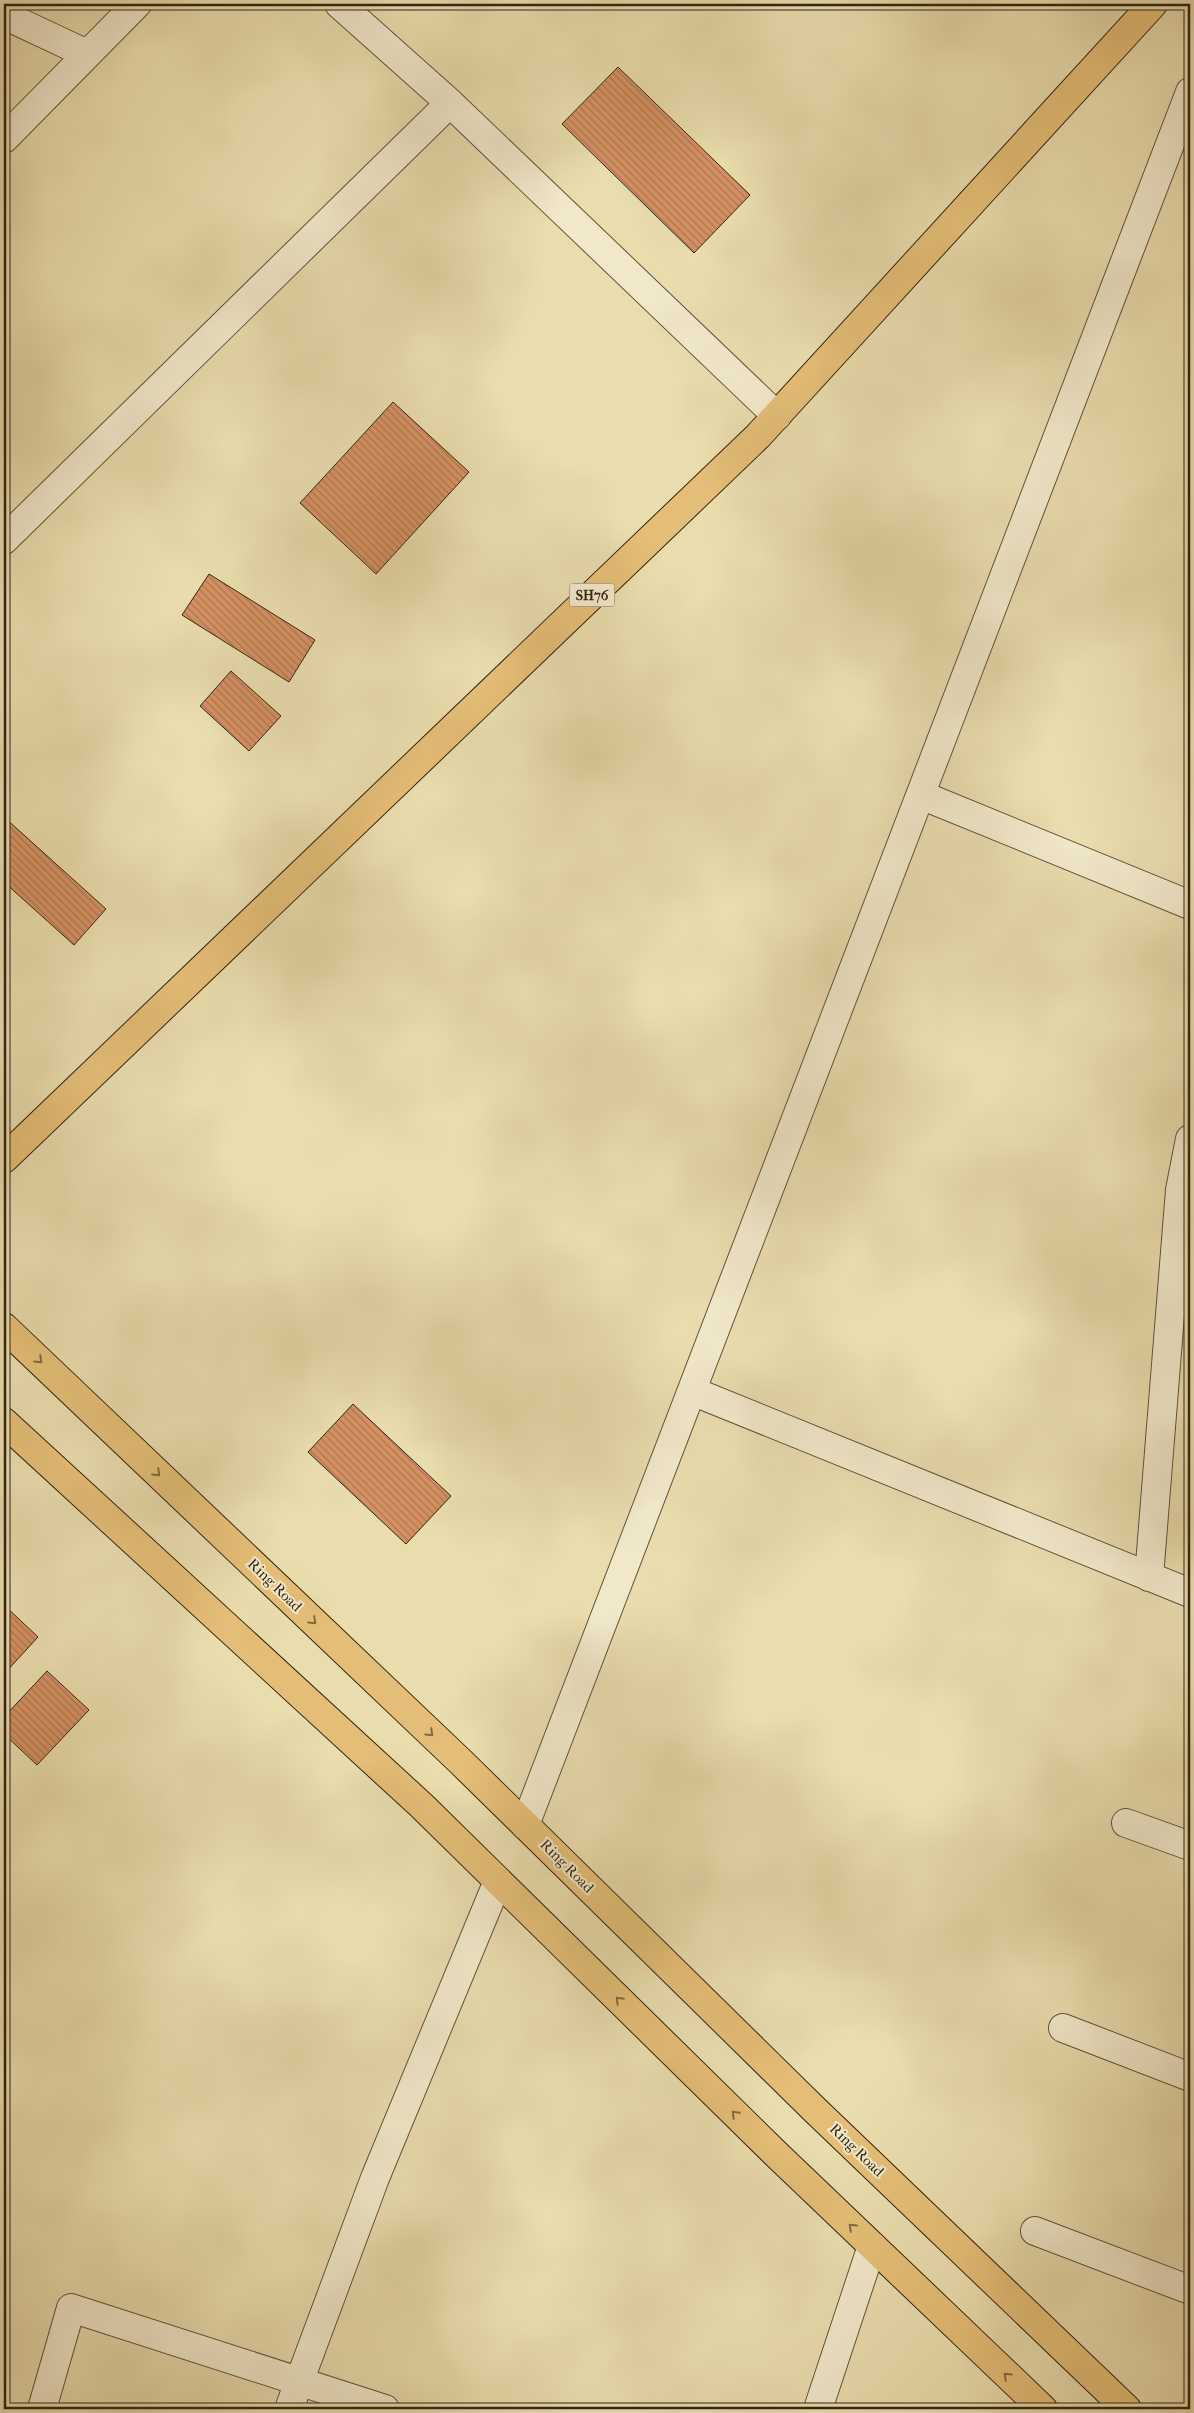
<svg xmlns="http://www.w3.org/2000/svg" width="1194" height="2413" viewBox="0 0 1194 2413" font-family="'IM FELL French Canon',serif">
	<defs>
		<pattern id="building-back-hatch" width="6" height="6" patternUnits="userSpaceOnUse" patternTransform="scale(1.25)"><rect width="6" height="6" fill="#d59163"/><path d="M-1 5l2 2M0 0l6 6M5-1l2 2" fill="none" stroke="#ad7650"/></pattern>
	</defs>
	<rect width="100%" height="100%" fill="#e9dcad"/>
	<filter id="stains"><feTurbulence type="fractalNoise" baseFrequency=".004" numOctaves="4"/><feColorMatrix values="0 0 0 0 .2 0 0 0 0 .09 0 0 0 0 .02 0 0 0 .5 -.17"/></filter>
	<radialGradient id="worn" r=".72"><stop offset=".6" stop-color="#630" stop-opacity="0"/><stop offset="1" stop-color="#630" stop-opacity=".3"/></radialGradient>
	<path fill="url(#building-back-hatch)" stroke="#322513" d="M618,67l132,128 -56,58 -132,-129z
		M393,402l76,70 -93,102 -76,-71z
		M209,574l106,66 -26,42 -107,-67z
		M231,671l50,45 -32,35 -49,-45z
		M4,817l102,92 -32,36 -70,-63z
		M353,1404l98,92 -45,48 -98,-92z
		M4,1605l34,32 -34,37z
		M47,1671l42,39 -52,55 -33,-31v-17z"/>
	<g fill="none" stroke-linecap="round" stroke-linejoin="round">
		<g stroke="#60533a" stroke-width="30">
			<path id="minor" d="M339,4l111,99 327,313
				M4,15l83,39
				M4,139l133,-135
				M4,540l446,-437
				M921,795l269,110
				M692,1391l498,202
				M1149,1577l31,-387 10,-51
				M1126,1823l64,23
				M525,1825l665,-1733
				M1063,2028l127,49
				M1035,2231l155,59
				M42,2409l29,-101 314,101
				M289,2409l86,-231 123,-297
				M818,2409l54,-163"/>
		</g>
		<g stroke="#322513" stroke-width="30">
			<path id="major" d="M4,1159l754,-723 395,-432
				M4,1327l458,436 354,348 311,298
				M4,1422l418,384 353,347 268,256"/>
		</g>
		<use href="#minor" stroke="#f1e8ca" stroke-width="28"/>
		<use href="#major" stroke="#e4be76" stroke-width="28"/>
	</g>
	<defs><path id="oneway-chevron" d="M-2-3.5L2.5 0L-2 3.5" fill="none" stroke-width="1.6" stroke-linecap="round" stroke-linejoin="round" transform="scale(1.25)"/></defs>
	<g stroke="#826a40">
		<use href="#oneway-chevron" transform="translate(39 1360) rotate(44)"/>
		<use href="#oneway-chevron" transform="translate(157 1473) rotate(44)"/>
		<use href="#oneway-chevron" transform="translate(313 1621) rotate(44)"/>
		<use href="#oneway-chevron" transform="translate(430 1733) rotate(44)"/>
		<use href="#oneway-chevron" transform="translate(619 2000) rotate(-135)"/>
		<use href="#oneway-chevron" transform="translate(735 2114) rotate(-135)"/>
		<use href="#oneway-chevron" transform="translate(852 2227) rotate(-136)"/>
		<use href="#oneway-chevron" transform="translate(1007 2376) rotate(-136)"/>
	</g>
	<g text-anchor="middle" stroke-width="4" stroke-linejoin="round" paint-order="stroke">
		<rect fill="#f1e8ca" stroke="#6b604a" stroke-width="1" x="569.5" y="583.5" width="45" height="23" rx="4"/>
		<g font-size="14" font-weight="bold" fill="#322513">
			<text x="592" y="600">SH76</text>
		</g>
		<g font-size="15" fill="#322513" stroke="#f1e8ca">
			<text transform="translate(275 1585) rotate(44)" y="5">Ring Road</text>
			<text transform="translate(567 1866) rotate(45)" y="5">Ring Road</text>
			<text transform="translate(857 2150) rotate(44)" y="5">Ring Road</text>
		</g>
	</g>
	<rect width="1194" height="2413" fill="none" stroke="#e9dcad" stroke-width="20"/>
	<rect x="5" y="5" width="1184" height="2403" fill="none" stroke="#322513" stroke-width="2.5"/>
	<rect x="10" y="10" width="1174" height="2393" fill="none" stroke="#322513"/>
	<rect width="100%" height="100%" filter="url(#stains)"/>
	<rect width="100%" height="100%" fill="url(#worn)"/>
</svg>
